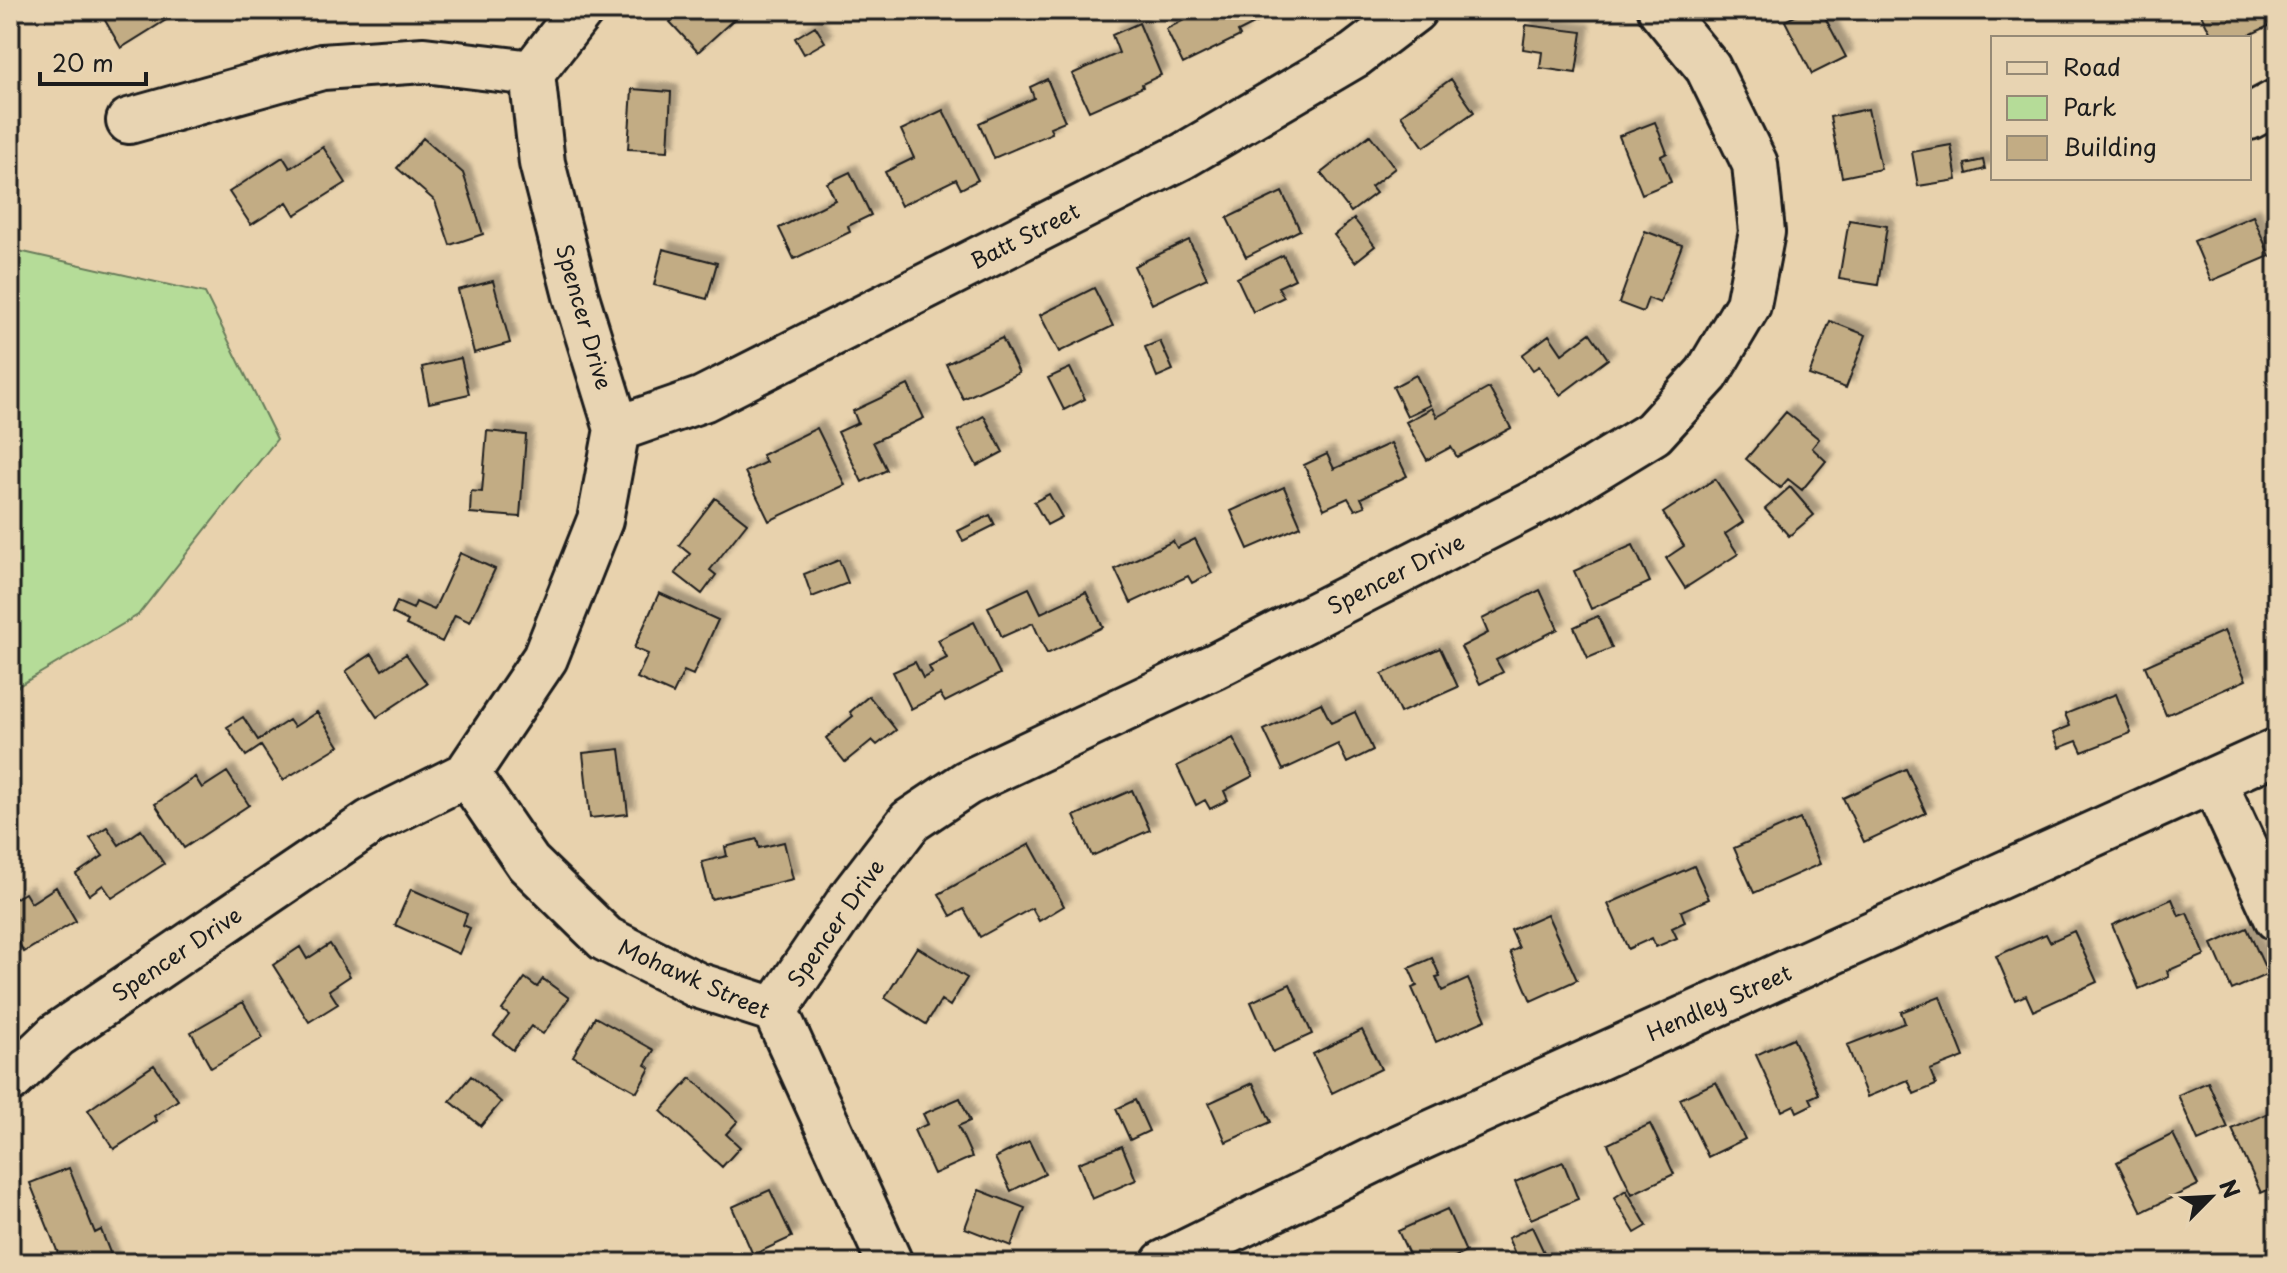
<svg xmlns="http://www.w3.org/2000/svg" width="2287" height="1273" viewBox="0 0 2287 1273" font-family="'Playpen Sans',sans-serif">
	<defs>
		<filter id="shadow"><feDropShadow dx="7" dy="-7" stdDeviation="2" flood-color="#0004"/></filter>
	</defs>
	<rect width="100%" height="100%" fill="#e8d2ad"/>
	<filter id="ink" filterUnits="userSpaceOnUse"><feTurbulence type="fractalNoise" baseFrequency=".0125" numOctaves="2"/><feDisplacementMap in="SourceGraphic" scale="16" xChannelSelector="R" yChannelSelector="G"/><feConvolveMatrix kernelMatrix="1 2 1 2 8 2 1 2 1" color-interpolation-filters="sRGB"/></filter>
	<g filter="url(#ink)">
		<path fill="#b5dc98" stroke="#687c5a" stroke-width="2" d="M10,249l195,44 72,146 -139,176 -128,76z"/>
		<path fill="#c2ac84" stroke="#1c1c1c" stroke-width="2" filter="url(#shadow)" d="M99,10h83l-61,38z
			M683,10h59l1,1 -45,41 -28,-30z
			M1256,10l6,10 -24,12 2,4 -57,28 -17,-35 38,-19z
			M1807,10h14l25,47 -34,17 -27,-53z
			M2199,10h78v6l-5,2 3,5 -32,15h-30z
			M1139,23l22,52 -19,9 1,3 -54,24 -17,-37 47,-21 -7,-18z
			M1526,25l56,7 -6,41 -36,-5 2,-16 -19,-3z
			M815,26l10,16 -21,12 -9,-16z
			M1047,79l18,42 -15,6 2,6 -58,25 -15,-35 55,-25 -4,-11z
			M1451,79l23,33 -50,35 -23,-32z
			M632,89l39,3 -3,59 -40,-2z
			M1868,109l13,60 -39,8 -12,-60z
			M943,110l35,70 -17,9 -5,-10 -55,27 -16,-34 29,-14 -13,-28z
			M1655,122l12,31 -6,3 10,26 -29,12 -23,-58z
			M1370,135l25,33 -24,19 5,6 -25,19 -30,-39z
			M423,138l40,35 20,61 -33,11 -15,-44 -38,-33z
			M1951,145l6,35 -39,6 -6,-34z
			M323,147l23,36 -51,32 -8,-13 -36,23 -22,-33 54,-35 7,11z
			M1983,160l2,9 -18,5 -2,-10z
			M850,172l21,43 -23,11 2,6 -56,27 -15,-31 56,-28 -8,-17z
			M1282,192l18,38 -54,27 -19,-39z
			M2253,216l17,40 -59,25 -17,-40z
			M1354,219l21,27 -20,16 -21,-27z
			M1849,220l38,6 -9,59 -39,-6z
			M1645,231l37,14 -22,58 -12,-5 -5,14 -24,-9z
			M1189,240l18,38 -55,26 -18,-38z
			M663,249l54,14 -10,36 -53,-14z
			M1283,255l12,24 -17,8 6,10 -31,15 -16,-34z
			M493,281l17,62 -36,10 -16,-63z
			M1094,288l19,38 -54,26 -19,-37z
			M1830,321l36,14 -20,53 -37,-13z
			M1590,333l18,26 -48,36 -21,-29 -6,4 -11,-15 27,-20 13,19z
			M1002,338l17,35 -56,26 -17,-35z
			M1160,341l13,29 -16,7 -12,-30z
			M461,358l8,36 -40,9 -7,-36z
			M1070,368l15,31 -21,11 -16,-32z
			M1416,375l14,30 -23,11 -14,-29z
			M908,385l16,33 -51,24 14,28 -25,12 -24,-50 20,-9 -5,-12z
			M1489,388l22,40 -54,29 -6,-10 -24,13 -21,-38 26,-14 5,9z
			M1786,412l33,27 -7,9 14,13 -24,29 -14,-11 -8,9 -34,-29z
			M984,416l19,36 -26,14 -19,-35z
			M817,428l28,57 -76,36 -24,-49 21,-10 -4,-7z
			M487,431l39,4 -6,82 -50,-4 1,-22 11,1z
			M1391,443l16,33 -46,22 4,8 -10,4 -7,-12 -24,11 -20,-44 23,-11 7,15z
			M1715,479l28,43 -18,12 13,20 -53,34 -19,-30 18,-12 -21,-33z
			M1284,487l17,39 -53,23 -17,-38z
			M1790,487l24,28 -25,21 -24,-27z
			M1049,494l13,23 -15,8 -13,-23z
			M715,498l32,25 -37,47 6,5 -14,19 -27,-21 15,-19 -11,-9z
			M990,515l5,10 -32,16 -5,-10z
			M1195,539l17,34 -20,10 -4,-7 -57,27 -16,-34 58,-28 4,7z
			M1633,545l17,37 -59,27 -17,-38z
			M460,553l35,16 -25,53 -15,-7 -13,27 -36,-17 2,-4 -16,-8 5,-11 16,7 3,-7 18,8z
			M839,560l9,23 -36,14 -8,-23z
			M1029,588l12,25 45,-21 17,35 -56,27 -14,-31 -31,14 -14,-30z
			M1540,590l18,39 -62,31 7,12 -23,12 -19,-37 27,-14 -6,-14z
			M659,593l59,27 -25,55 -9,-4 -11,23 -36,-16 11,-24 -14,-6z
			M1598,616l14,32 -24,10 -14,-31z
			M974,622l26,52 -55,28 -5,-8 -29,15 -18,-37 22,-10 8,16 9,-5 -3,-6 18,-9 -9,-18z
			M2224,631l22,49 -80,35 -21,-49z
			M1440,648l18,39 -58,26 -18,-39z
			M372,654l10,16 24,-16 21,30 -50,33 -31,-46z
			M2116,694l15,39 -49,19 -5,-11 -18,7 -6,-15 17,-7 -5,-12z
			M869,696l27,34 -19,15 -5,-5 -27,22 -19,-24 27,-22 -3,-4z
			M1321,703l10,20 24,-11 18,38 -26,13 -9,-19 -55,26 -19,-40z
			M317,712l22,34 -56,34 -22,-34 -15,10 -19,-29 16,-10 15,23 31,-20 5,7z
			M1233,738l20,38 -29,15 4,9 -18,9 -5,-9 -9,5 -19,-39z
			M620,749l8,65 -38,4 -7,-65z
			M1906,769l20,44 -62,29 -21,-44z
			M227,772l22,33 -65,43 -29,-44 40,-27 7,11z
			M1132,790l18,40 -58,26 -18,-40z
			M1800,819l20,45 -66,29 -20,-45z
			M107,827l12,18 22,-15 23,34 -52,34 -9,-13 -14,10 -13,-21 27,-18 -13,-18z
			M757,839l2,9 25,-6 9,37 -82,20 -9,-37 25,-6 -2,-9z
			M1030,844l34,62 -25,15 -7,-13 -52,29 -16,-28 -13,7 -12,-22z
			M1694,866l15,33 -28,12 4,11 -13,6 5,10 -21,9 -4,-9 -24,11 -20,-45z
			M56,887l20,34 -52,31 -14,-24v-26l15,-9 6,10z
			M411,889l56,25 -4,11 7,3 -11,26 -64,-29z
			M2172,899l7,17 8,-3 18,42 -38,16 2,5 -30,13 -27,-64z
			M1547,914l30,66 -46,21 -21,-49 9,-4 -8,-18z
			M2247,928l21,46 -36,16 -20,-46z
			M2074,931l23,51 -64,29 -7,-16 -11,5 -19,-44 50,-22 4,8z
			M330,944l20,32 -21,14 9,14 -29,18 -36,-57 27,-18 7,12z
			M917,947l50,31 -17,28 -9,-6 -15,24 -41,-26z
			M1432,958l8,18 -4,1 6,14 26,-12 18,41 -50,22 -24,-54 5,-2 -8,-18z
			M525,978l12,9 6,-8 26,19 -26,36 -12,-8 -18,24 -19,-15 15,-20 -7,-5z
			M1290,984l22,50 -39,18 -22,-50z
			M1940,997l24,60 -34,13 6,15 -22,9 -6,-14 -41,17 -20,-52 58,-22 -4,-11z
			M243,1002l20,36 -52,30 -20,-36z
			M595,1017l59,33 -9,15 5,3 -13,24 -64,-36z
			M1362,1030l19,39 -49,24 -19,-39z
			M1793,1038l26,56 -9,4 3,6 -16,8 -3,-7 -12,6 -26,-56z
			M154,1065l24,35 -24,16 3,5 -43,28 -26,-39z
			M471,1076l30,26 -20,24 -31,-25z
			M691,1078l47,43 -12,13 14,13 -18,20 -61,-56z
			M1716,1082l29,57 -37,18 -28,-58z
			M2208,1082l20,46 -30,13 -20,-46z
			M1253,1083l18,39 -45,20 -17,-39z
			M960,1098l10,23 -12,5 14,31 -38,17 -20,-44 14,-6 -5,-10z
			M1135,1100l14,31 -19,9 -14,-31z
			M2277,1109v77l-16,7 -29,-64z
			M1650,1124l24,50 -42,20 -24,-50z
			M2173,1134l25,51 -56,27 -25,-50z
			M1029,1141l16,33 -34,17 -16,-33z
			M1122,1146l14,34 -44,19 -14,-36z
			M1563,1162l15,37 -47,20 -16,-37z
			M69,1168l26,65 6,-3 13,33h-52l-32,-80z
			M770,1190l22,47 -39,18 -21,-48z
			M979,1190l46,18 -14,38 -46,-18z
			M1626,1190l21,36 -12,7 -21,-35z
			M1447,1209l19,43 -24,11h-29l-15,-32z
			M1532,1227l17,36h-30l-11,-25z"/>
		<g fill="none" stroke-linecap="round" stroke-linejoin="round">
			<g stroke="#1c1c1c" stroke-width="50">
				<path id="minor" d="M2249,117l28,-15
					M129,121l193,-54 102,-7 108,13
					M617,429l86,-30 480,-243 172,-101 59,-45
					M467,774l61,89 78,76 91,46 78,25 115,253
					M2213,780l64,138
					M775,1010l79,-116 56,-73 57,-38 246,-116 345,-176 95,-58 54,-59 41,-69 14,-73 -7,-68 -47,-96 -47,-58
					M10,1080l47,-45 314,-213 96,-48 78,-116 55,-138 17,-91 -41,-133 -34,-133 -10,-90 49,-63
					M1164,1263l234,-115 879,-397"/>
			</g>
			<use href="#minor" stroke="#e8d4b2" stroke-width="44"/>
		</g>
	</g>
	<g text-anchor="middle" stroke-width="7" stroke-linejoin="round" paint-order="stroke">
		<g font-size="22" fill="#1c1c1c" stroke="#e8d4b2">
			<text transform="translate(1025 236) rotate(-27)" y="8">Batt Street</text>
			<text transform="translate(584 317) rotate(74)" y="8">Spencer Drive</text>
			<text transform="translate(1396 574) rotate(-27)" y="8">Spencer Drive</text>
			<text transform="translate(836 923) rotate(-55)" y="8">Spencer Drive</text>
			<text transform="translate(177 954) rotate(-34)" y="8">Spencer Drive</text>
			<text transform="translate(694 979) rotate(24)" y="8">Mohawk Street</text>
			<text transform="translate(1719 1003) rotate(-24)" y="8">Hendley Street</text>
		</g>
	</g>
	<rect width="2287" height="1273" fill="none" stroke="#e8d4b2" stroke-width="40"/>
	<rect x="20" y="20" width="2247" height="1233" fill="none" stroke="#1c1c1c" stroke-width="3" filter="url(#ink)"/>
	<rect x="1991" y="36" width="260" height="144" fill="#e8d4b2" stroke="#968a76" stroke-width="2"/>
	<rect x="2007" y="62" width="40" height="12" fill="#e8d4b2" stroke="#968a76" stroke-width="2"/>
	<text x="2063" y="76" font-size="24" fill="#1c1c1c">Road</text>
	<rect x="2007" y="96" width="40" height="24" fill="#b5dc98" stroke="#968a76" stroke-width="2"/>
	<text x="2063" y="116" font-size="24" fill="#1c1c1c">Park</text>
	<rect x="2007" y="136" width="40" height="24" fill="#c2ac84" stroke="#968a76" stroke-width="2"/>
	<text x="2063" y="156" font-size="24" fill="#1c1c1c">Building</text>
	<g transform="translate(2211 1197) rotate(66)" stroke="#e8d4b2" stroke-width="6" paint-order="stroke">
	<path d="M0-6L14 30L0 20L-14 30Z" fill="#1c1c1c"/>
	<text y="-12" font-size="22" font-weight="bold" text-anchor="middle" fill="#1c1c1c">N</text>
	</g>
	<path d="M40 72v12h106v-12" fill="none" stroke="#1c1c1c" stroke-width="4"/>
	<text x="52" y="72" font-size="24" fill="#1c1c1c" stroke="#e8d4b2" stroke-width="6" paint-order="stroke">20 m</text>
</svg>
